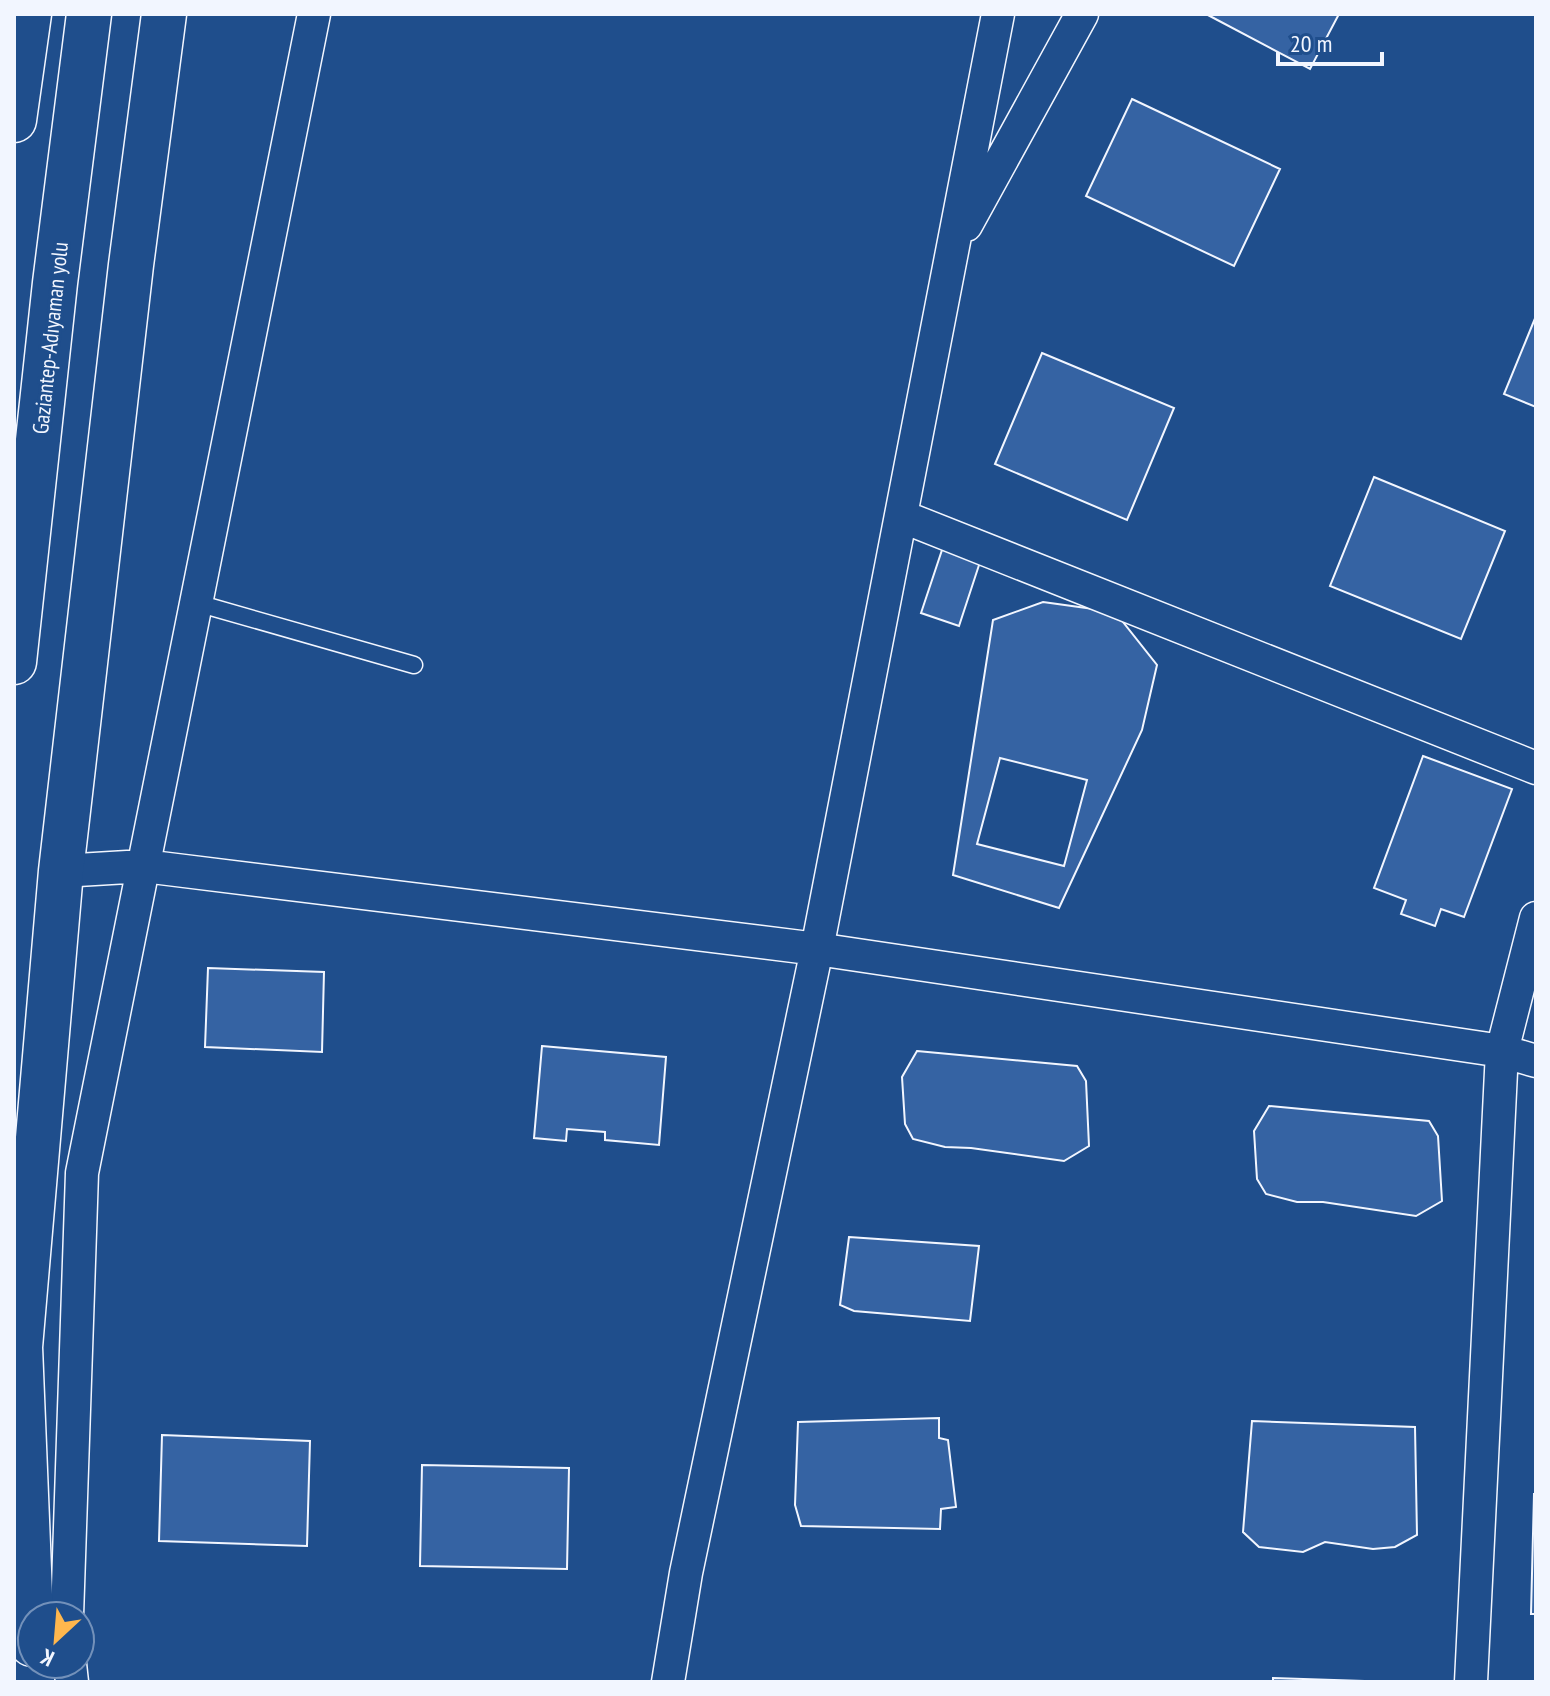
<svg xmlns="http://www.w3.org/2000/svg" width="1550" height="1696" viewBox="0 0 1550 1696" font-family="'PT Sans Narrow',sans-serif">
	<rect width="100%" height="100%" fill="#1f4e8c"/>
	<path fill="#3563a3" stroke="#f2f6ff" stroke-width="2" fill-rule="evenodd" d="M1206,14h133l-29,55z
		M1132,99l148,70 -46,97 -148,-70z
		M1536,316v91l-32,-13z
		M1042,353l132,55 -47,112 -132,-56z
		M1374,477l131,54 -44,108 -131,-53z
		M943,547l38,12 -22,67 -38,-13z
		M1043,602l72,10 42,53 -15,65 -83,178 -106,-33 40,-255zM1000,758l87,22 -23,86 -87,-22z
		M1423,756l89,33 -48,128 -23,-8 -6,17 -34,-12 5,-14 -32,-12z
		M208,968l116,4 -2,80 -117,-5z
		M542,1046l124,11 -7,88 -54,-5v-8l-38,-3 -1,12 -32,-3z
		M917,1051l160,15 9,15 3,65 -25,15 -93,-13 -26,-1 -32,-8 -8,-15 -3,-47z
		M1269,1106l160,15 9,15 4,65 -26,15 -93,-14h-26l-31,-8 -9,-15 -3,-48z
		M849,1237l130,9 -9,75 -116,-10 -14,-6z
		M939,1418v20l9,2 8,67 -15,2 -1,20 -139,-3 -6,-21 3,-83z
		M1252,1421l163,6 2,108 -22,12 -22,2 -48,-7 -22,10 -44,-5 -16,-15z
		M162,1435l148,6 -3,105 -148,-5z
		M422,1465l147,3 -2,101 -147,-3z
		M1534,1494h2v120h-5z
		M1273,1678l122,4h-122z"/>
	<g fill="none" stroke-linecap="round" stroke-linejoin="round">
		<g stroke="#f2f6ff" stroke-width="19">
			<path id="service" d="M197,603l217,62"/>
		</g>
		<g stroke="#f2f6ff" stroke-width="35">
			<path id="minor" d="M966,225l116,-211
				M901,516l635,252
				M61,871l83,-5 673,83 685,102 34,10
				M67,1616l15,-443 232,-1159
				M70,1664l2,18
				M668,1682l18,-109 131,-624 181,-935
				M1471,1682l31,-631 34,-133"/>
		</g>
		<g stroke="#f2f6ff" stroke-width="47">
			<path id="trunk" d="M14,120l15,-106
				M14,662l41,-379 34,-269
				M32,1644l-12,-297 41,-476 70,-606 33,-251"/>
		</g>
		<use href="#service" stroke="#1f4e8c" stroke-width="16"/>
		<use href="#minor" stroke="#1f4e8c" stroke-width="32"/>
		<use href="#trunk" stroke="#1f4e8c" stroke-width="44"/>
	</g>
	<g text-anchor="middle" stroke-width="6" stroke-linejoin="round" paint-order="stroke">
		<g font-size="22" fill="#f2f6ff" stroke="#1f4e8c">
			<text transform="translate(50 338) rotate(-84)" y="8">Gaziantep-Adıyaman yolu</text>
		</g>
	</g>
	<rect width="1550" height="1696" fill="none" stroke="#f2f6ff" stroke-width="32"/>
	<g transform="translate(56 1640) rotate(206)"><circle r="38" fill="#1f4e8c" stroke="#7391ba" stroke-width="2"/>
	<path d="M0-6L14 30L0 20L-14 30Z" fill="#ffb74d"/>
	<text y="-12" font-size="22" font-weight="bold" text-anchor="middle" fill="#f2f6ff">K</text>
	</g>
	<path d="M1278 52v12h104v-12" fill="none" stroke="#f2f6ff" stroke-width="4"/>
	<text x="1290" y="52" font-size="24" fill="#f2f6ff" stroke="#1f4e8c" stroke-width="6" paint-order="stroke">20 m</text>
</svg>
